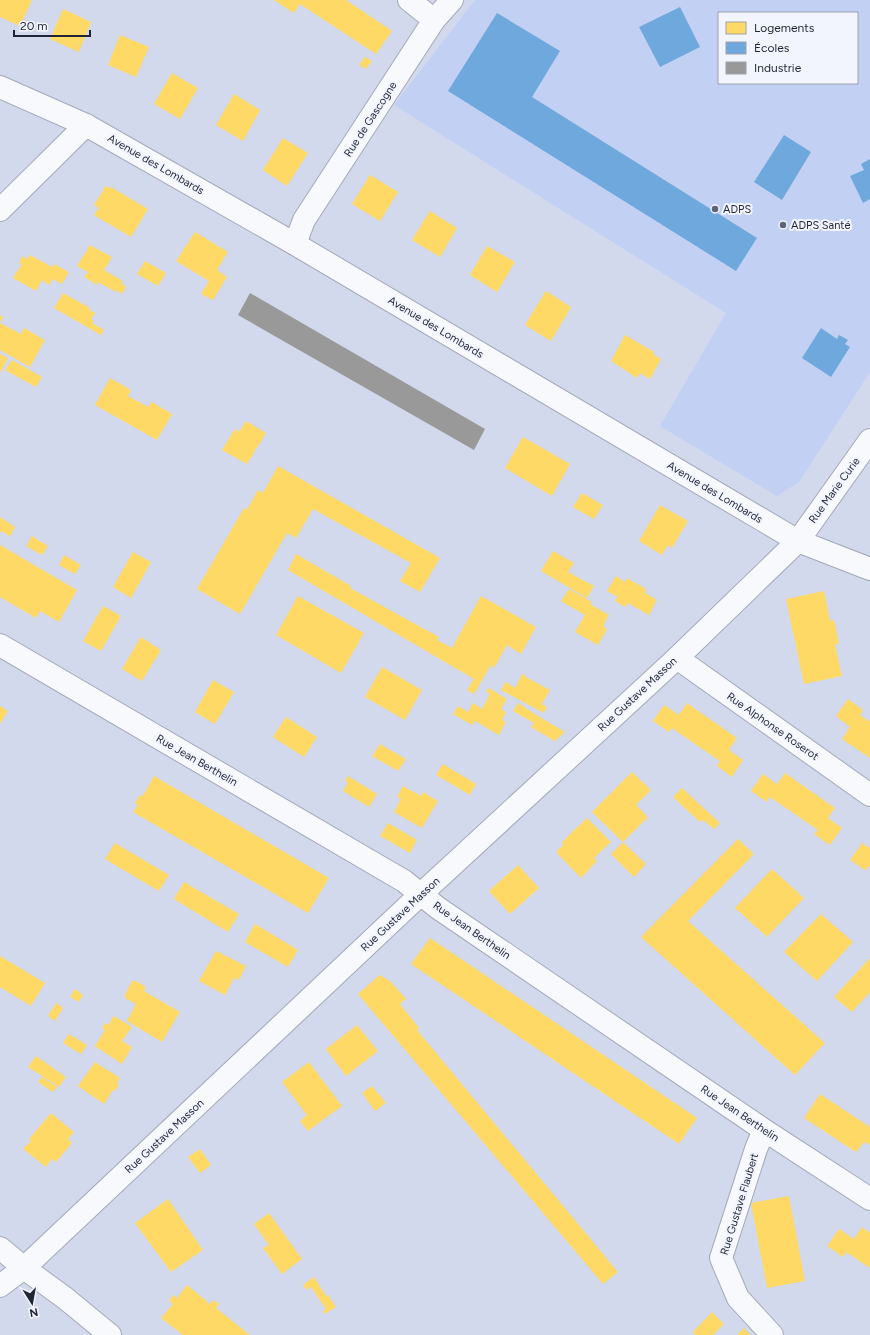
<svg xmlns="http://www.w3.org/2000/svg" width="870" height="1335" viewBox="0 0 870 1335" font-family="Figtree,sans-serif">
	<rect width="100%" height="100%" fill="#d2d9ec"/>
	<path fill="#c2d0f4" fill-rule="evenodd" d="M475,0h395v372l-71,110 -22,14 -117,-70 66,-113 -332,-208zM719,13h138v70h-138z"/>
	<path fill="#ffd966" d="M0,0h32l-12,26 -20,-9z
		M274,0h72l46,31 -16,23 -76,-50 -6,9z
		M63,9l28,13 -12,30 -29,-13z
		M120,35l29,12 -13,30 -28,-12z
		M365,57l7,4 -6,8 -7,-4z
		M172,73l26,15 -18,31 -26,-15z
		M234,94l26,16 -17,31 -27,-16z
		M283,138l25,15 -21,33 -24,-16z
		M370,175l28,17 -18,29 -28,-17z
		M106,186l4,2 1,-1 37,22 -17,28 -37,-22 5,-7 -5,-3z
		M430,211l27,17 -17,29 -28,-17z
		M195,232l33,20 -11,18 10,7 -14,23 -12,-6 8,-13 -33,-20z
		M90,245l22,12 -8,13 19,11 -2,2 5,4 -4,7 -5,-4 -1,2 -18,-10 -1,3 -13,-8 4,-5 -11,-6z
		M487,246l28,16 -18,30 -27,-17z
		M30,255l22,12 2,-3 15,8 -7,12 -9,-5 -4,6 -7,-5 -6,11 -23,-13 9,-14 -3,-1 3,-7 5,3z
		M145,261l21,12 -8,13 -21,-12z
		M546,291l25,16 -20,34 -26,-16z
		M63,293l27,15 -1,2 6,3 -4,6 3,2 -2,2 12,7 -3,5 -47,-27z
		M0,315l3,2 -3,6 21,11 3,-6 21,12 -15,27 -30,-17z
		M625,335l29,17 -1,2 8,5 -11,20 -10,-6 -3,5 -26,-17z
		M0,354l8,4 -8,15z
		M12,360l30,17 -6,10 -31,-17z
		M110,378l21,12 -3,6 20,11 4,-5 20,12 -15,26 -62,-35z
		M246,421l20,12 -19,31 -25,-14 13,-21 4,3z
		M523,437l47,27 -18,32 -47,-28z
		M278,466l162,92 -20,34 -20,-11 11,-18 -98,-54 -17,29 -9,-5 -47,81 -43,-25 47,-81 3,2 11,-20 5,3z
		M582,493l21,12 -9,14 -21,-12z
		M660,505l28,16 -16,27 -4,-3 -6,10 -23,-14z
		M0,517l15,10 -5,9 -10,-5z
		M32,536l16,10 -6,9 -16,-9z
		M0,545l77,45 -18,32 -19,-11 -4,7 -36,-21z
		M553,551l21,12 -6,9 26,14 -7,12 -46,-27z
		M133,552l18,10 -20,36 -18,-11z
		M296,554l55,32 -1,2 89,49 -2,3 15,8 29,-52 55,31 -15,27 -14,-9 -13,23 -3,-3 -17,29 -7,-4 7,-11 -186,-109z
		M64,555l17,10 -6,9 -16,-9z
		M616,576l9,6 2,-4 19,11 -1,4 12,7 -8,15 -21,-12 -3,4 -10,-6 3,-4 -11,-6z
		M569,589l23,13 -2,2 19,11 -6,11 4,3 -9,16 -23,-13 10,-17 -24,-14z
		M824,591l6,30 4,-1 5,24h-4l7,32 -38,8 -18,-85z
		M298,596l66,37 -23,40 -65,-38z
		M103,606l18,10 -20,35 -18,-10z
		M141,637l20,13 -19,31 -20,-12z
		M382,667l40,23 -17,30 -40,-23z
		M523,673l2,2 -1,1 26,14 -8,14 5,3 -3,6 -43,-23 5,-8 9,6z
		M213,680l21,12 -19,32 -20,-12z
		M489,688l18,11 -6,10 5,3 -4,8 4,2 -7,13 -24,-14 -3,4 -19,-11 5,-8 10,6 5,-9 9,6 8,-15 -4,-2z
		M848,699l15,11 -3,5 10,7v36l-28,-19 8,-12 -14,-11z
		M518,703l20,13 27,16 -10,9 -24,-14 3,-4 -21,-12z
		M687,703l50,35 -8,12 14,10 -11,17 -15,-11 3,-5 -25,-17 -23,-16 -3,4 -16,-11 11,-16 15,10z
		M0,706l8,5 -8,13z
		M286,717l31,20 -13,20 -31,-20z
		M380,744l26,15 -8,12 -26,-15z
		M443,764l33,20 -6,11 -34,-20z
		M632,772l19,18 -15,15 12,12 -25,25 -31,-30z
		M785,773l50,35 -7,10 14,10 -12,17 -16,-11 4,-4 -48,-33 -3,5 -16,-11 12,-17 14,10z
		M154,776l175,102 -21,35 -175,-101 5,-7 -3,-2 5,-8 3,1z
		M348,776l29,18 -8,13 -26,-16 5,-8 -3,-2z
		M403,786l18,10 2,-4 15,9 -16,27 -28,-16 7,-13 -4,-2z
		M682,788l38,35 -6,6 -11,-9 -3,2 -27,-25z
		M587,818l24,24 -17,16 3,3 -16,17 -25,-26 7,-7 -1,-3z
		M388,823l29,17 -7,13 -30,-17z
		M738,839l16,15 -66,67 137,122 -30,32 -154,-138z
		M623,842l23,22 -12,13 -23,-23z
		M115,843l54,32 -10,16 -54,-32z
		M862,843l8,5v19l-1,-1 -4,4 -15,-10z
		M518,865l21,23 -29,26 -21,-23z
		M772,869l32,29 -37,39 -32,-29z
		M184,882l55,32 -11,18 -54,-33z
		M821,914l32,28 -36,39 -33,-29z
		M255,924l43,26 -10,17 -43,-25z
		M430,938l267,180 -18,26 -268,-180z
		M216,951l30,15 -7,14 -5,-2 -9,17 -26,-14z
		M0,956l45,27 -14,23 -31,-19z
		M870,958v34l-18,20 -18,-15z
		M380,975l11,7 15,17 -6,5 19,24 -2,2 201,242 -15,12 -245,-290z
		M132,981h4l10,6 -2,4 36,21 -18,30 -35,-21 9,-17 -11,-6v-3z
		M75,989l8,6 -4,7 -9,-5z
		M56,1003l7,5 -8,13 -7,-5z
		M114,1016l18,11 -10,14 10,6 -10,17 -27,-18 10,-16 -3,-2 3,-5 3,2z
		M357,1025l21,26 -32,25 -20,-27z
		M69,1034l18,11 -6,9 -18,-11z
		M36,1056l30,21 -7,10 -31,-20z
		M95,1062l25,16 -3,5 2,2 -4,6 -2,-1 -9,14 -26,-18z
		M309,1062l33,44 -34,25 -8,-10 7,-6 -25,-33z
		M42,1077l15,10 -4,5 -15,-10z
		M372,1086l14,17 -11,8 -13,-18z
		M820,1094l50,33v18l-6,-3 -8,10 -52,-34z
		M51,1113l23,19 -6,7 4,4 -16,19 -4,-3 -6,8 -23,-18 8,-8 -2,-2z
		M200,1149l11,16 -11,8 -12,-16z
		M789,1196l16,85 -38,7 -16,-85z
		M168,1199l35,51 -32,22 -36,-49z
		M269,1213l33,46 -20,15 -19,-26 6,-3 -15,-21z
		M862,1227l8,6v35l-24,-16 -3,5 -16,-11 12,-17 15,10z
		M314,1277l12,19 2,-1 8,12 -11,7 -2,-3 3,-2 -15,-22 -4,3 -4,-5z
		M187,1285l23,19 4,-4 5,4 -3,4 34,27h-67l-22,-17 12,-14 -4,-3 4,-6 4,3z
		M712,1312l12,12 -11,11h-17l-3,-3z
		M744,1328l6,7h-13z"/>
	<path fill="#6fa8dc" d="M680,7l20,40 -40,20 -21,-40z
		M497,13l63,38 -28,46 225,141 -21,33 -288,-180z
		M784,135l27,17 -29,48 -28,-18z
		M870,159v40l-7,4 -13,-27 14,-6 -3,-6z
		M821,328l16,11 2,-4 9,5 -3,4 5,3 -19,30 -29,-19z"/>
	<path fill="#999" d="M250,293l235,136 -11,21 -236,-135z"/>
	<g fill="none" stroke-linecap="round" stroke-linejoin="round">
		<g stroke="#a3a9b9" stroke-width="24">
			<path id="street" d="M409,0l25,20
				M0,210l86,-85
				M295,244l9,-24 130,-200 18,-20
				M798,541l72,-101
				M0,645l404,236 34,27 326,222 106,69
				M677,658l193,137
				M764,1130l-8,19 -35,109 17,40 34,37
				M0,1248l24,20"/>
		</g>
		<g stroke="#a3a9b9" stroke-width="24">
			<path id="secondary" d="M0,87l86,38 209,119 503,297 72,28
				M24,1268l41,30 45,37
				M0,1286l24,-18 382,-360 271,-250 121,-117"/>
		</g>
		<use href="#street" stroke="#f8f9fc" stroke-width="22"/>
		<use href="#secondary" stroke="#f8f9fc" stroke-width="22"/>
	</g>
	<g fill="#5e6475" stroke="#f2f5fe" stroke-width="1.5">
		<circle cx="715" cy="209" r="4"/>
		<circle cx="783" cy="225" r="4"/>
	</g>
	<g text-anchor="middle" stroke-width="4" stroke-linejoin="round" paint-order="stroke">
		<g font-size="11" fill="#1f2535" stroke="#f2f5fe">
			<text transform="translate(370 119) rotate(-57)" y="4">Rue de Gascogne</text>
			<text transform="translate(156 164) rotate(30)" y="4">Avenue des Lombards</text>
			<text transform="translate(436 327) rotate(31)" y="4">Avenue des Lombards</text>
			<text transform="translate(834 490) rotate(-54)" y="4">Rue Marie Curie</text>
			<text transform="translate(715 492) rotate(31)" y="4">Avenue des Lombards</text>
			<text transform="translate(637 694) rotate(-43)" y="4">Rue Gustave Masson</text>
			<text transform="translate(773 726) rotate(35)" y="4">Rue Alphonse Roserot</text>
			<text transform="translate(197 760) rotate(30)" y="4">Rue Jean Berthelin</text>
			<text transform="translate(400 914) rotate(-43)" y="4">Rue Gustave Masson</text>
			<text transform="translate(472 930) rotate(35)" y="4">Rue Jean Berthelin</text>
			<text transform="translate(740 1113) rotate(34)" y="4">Rue Jean Berthelin</text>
			<text transform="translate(164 1136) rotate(-43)" y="4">Rue Gustave Masson</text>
			<text transform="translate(739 1204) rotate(-73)" y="4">Rue Gustave Flaubert</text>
		</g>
		<g font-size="11" fill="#1f2535" stroke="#f2f5fe" text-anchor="start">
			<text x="723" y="213">ADPS</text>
			<text x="791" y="229">ADPS Santé</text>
		</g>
	</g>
	<rect x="718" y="12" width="140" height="72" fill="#f2f5fe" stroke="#9ea2ae"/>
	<rect x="726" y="22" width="20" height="12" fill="#ffd966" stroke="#9ea2ae"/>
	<text x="754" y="32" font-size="12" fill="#1f2535">Logements</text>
	<rect x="726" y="42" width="20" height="12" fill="#6fa8dc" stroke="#9ea2ae"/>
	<text x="754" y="52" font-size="12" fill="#1f2535">Écoles</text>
	<rect x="726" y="62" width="20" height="12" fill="#999999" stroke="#9ea2ae"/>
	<text x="754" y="72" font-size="12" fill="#1f2535">Industrie</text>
	<g transform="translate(32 1303) rotate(169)" stroke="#f2f5fe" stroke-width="3" paint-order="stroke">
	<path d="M0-3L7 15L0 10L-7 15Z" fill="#1f2535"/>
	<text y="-6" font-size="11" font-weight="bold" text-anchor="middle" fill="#1f2535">N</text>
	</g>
	<path d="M14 30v6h76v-6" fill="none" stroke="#1f2535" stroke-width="2"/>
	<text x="20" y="30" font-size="12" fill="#1f2535" stroke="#f2f5fe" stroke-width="3" paint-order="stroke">20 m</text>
</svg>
